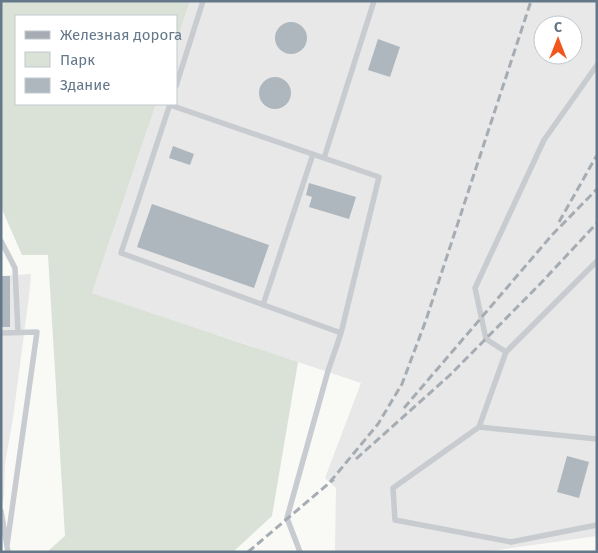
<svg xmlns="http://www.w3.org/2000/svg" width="598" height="553" viewBox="0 0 598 553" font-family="'Fira Sans',sans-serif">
	<rect width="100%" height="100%" fill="#f9f9f6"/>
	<path fill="#e7e8e7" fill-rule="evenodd" d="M190,1h407v535l-114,16h-148l1,-64 -11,-10 36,-95 -269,-90 64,-189h20v-62zM543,25h30v30h-30z
		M31,274l-2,22 -16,122 -8,46 -1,32 -3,14v-234z"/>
	<path fill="#dae1d7" d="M1,1h189l-14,41v-26h-160v88h140l-64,189 206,69 -26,154 -39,36h-186l18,-16 -17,-281h-26l-21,-48z"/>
	<path fill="#aeb7be" d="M275 38a16 16 0 1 1 32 0a16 16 0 1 1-32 0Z
		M378,39l22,8 -10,30 -22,-7z
		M259 93a16 16 0 1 1 32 0a16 16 0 1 1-32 0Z
		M173,146l21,8 -4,11 -21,-7z
		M309,183l47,14 -7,22 -40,-12 3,-10 -6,-2z
		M152,204l117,41 -15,43 -117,-41z
		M1,276h9v51h-9z
		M567,456l22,6 -10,36 -22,-6z"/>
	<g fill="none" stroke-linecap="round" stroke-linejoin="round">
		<path stroke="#c8ccd0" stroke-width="5.5" d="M176,86l27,-85
			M170,104l-49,149 220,80
			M170,105l209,72 -38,156 -13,38 -41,147 13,34
			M324,158l50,-157
			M1,241l14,27 3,64
			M263,305l50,-151
			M1,333l36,-1 -30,213
			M506,352l-20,-13 -11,-51 69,-148 53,-75
			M479,427l27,-75 91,-91
			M597,439l-118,-12 -86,61 2,32 116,22 86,-17
			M1,511l7,41"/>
		<path stroke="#a6acb3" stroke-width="3" stroke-dasharray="8 4" stroke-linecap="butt" d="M559,222l38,-67
			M404,408l148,-173 45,-46
			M356,459l94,-84 90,-91 57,-61
			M330,482l48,-58 24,-40 24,-64 105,-319
			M248,552l86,-73"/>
	</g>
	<rect width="598" height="553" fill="none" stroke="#65788a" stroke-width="5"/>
	<rect x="15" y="15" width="162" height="90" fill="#ffffff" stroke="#c1c9d0"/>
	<rect x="25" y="31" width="25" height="8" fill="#a6acb3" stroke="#c1c9d0"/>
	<text x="60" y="40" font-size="15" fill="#65788a">Железная дорога</text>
	<rect x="25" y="52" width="25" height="15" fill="#dae1d7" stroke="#c1c9d0"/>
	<text x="60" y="65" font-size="15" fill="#65788a">Парк</text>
	<rect x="25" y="78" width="25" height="15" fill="#aeb7be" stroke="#c1c9d0"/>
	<text x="60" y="90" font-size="15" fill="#65788a">Здание</text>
	<g transform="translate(558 40)"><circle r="24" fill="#ffffff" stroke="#c1c9d0"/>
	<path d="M0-4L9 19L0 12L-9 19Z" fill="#f3561c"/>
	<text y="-8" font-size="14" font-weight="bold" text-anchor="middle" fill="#65788a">С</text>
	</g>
</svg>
